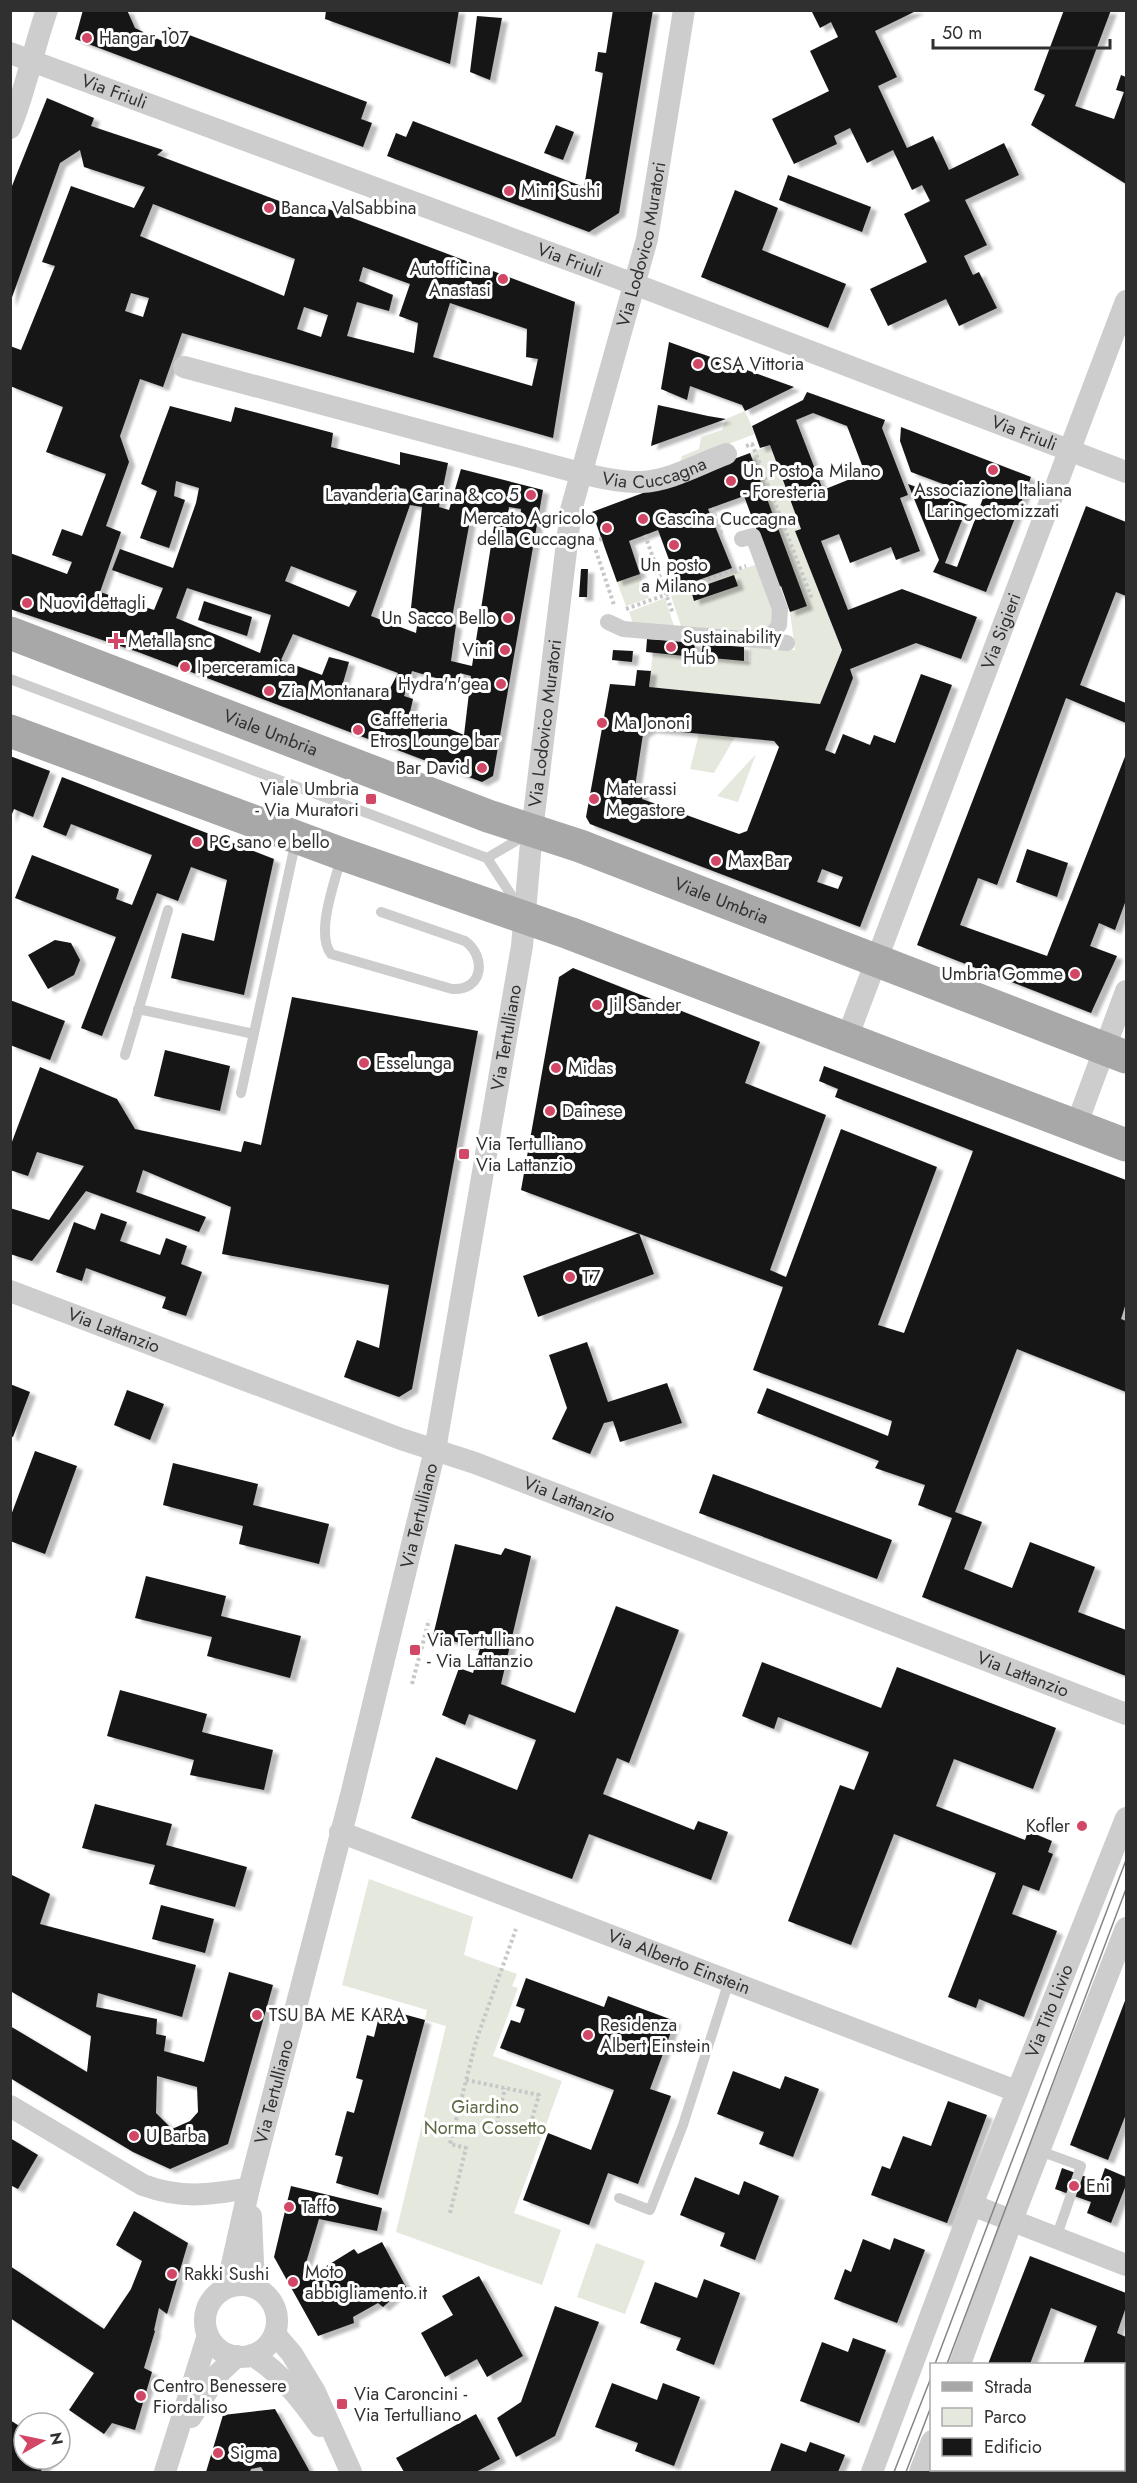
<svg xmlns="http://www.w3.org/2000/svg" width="1137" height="2483" viewBox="0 0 1137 2483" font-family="Jost,sans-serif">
	<defs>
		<filter id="shadow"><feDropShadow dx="6" dy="4" stdDeviation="1.5" flood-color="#0004"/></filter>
	</defs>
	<rect width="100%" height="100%" fill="#fff"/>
	<path fill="#e5e8dd" d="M745,411l10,23 -75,28 2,-6 17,-7 2,-12 21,-7 4,-11z
		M770,445l31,84 -6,2 47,119 -22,54 -171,-17 4,-34 97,9v-15l45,3 -5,-38 17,-7 -57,-152z
		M757,564l16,47 -1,12 -11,14 -79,-8 -11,-33z
		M640,574l9,24 -23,8 -9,-24z
		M665,598l10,31 -41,-3 -5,-14z
		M699,734l36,3 -21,36 -24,-4z
		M756,754l-18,48 -21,-6z
		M369,1879l104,38 -9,38 53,19 -5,12 6,2 -25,68 69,25 -48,132 47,17 -19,55 -146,-53 50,-206 -21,-6 2,-10 -85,-25z
		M596,2243l49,18 -20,53 -48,-17z"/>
	<path fill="#171717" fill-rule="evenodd" filter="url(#shadow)" d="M83,10h44l8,18 27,13 6,-14 199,75 -6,17 11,4 -9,24 -288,-108z
		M326,10h133l-9,54 -125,-45z
		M613,10h40l-34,203 -30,19 -202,-76 9,-23 10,4 7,-16 171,66 19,-114 -8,-2 3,-19 8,1z
		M811,10h107l-43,21 22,46 -19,9 29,62 26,-12 16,34 55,-27 15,32 -54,25 22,45 -23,11 9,19 6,-3 18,36 -38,18 -13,-27 -58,27 -18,-37 57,-27 -23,-48 26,-13 -8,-16 -10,5 -19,-40 -26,13 -17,-35 -16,8 3,8 -43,20 -22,-45 57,-28 -19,-40 28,-14 -7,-15 -11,6z
		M1064,10h47l-36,96 39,13 10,-27 -8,-2 5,-15 5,2v107l-95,-59 14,-30 -11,-5z
		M477,16l25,2 -12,62 -20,-8z
		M47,98l47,20 -3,8 72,24 -6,5 157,59 4,-9 257,97 -22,136 -371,-105 -19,54 -23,-8 -20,57 9,26 -23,64 15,6 -21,60 54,18 9,-22 -51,-18 8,-21 53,19 23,-65 3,-15 -23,-7 -2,15 11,4 -16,48 -29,-10 17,-47 -16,-7 29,-78 61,16 4,-15 98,26 -2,14 69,18v-13l48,11 -9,44 10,3 12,-41 82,21 -50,286 -11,6 -344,-130 -128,-43v-56l57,21 5,-12 -20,-7 10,-26 20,7 24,-62 -60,-22 17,-45 -53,-21v-40l11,4 34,-84 -13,-4 29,-76 63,22 11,-21 -61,-20 -4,-17 -20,13 -50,140v-112zM153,204l142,55 -11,37 -144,-60zM363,267l47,17 -11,32 19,7 -4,30 -67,-17 10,-34 32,9 4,-16 -34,-14zM131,293l18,5 -6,19 -18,-6zM450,303l77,26 -1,28 12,2 -6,27 -99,-29zM304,307l24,8 -7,22 -24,-8zM394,487l13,2 -5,13 -12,-3zM410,505l12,2 -12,110 8,2 -2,14 -45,-17zM509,507l12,2 -1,14 -13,-2zM471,515l24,5 -23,146 -21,-5 5,-36 -5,-2zM291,566l66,25 -8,16 -64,-26zM187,588l84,27 -11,38 -84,-35zM293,634l105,39 -14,27 -41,-17 6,-21 -20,-5 -7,18 -41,-15zM412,671l45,13 3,-11 11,3 -7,59 -54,-23 3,-13 -9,-3z
		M556,125l18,7 -11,28 -19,-7z
		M788,175l83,32 -9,25 -83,-32z
		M735,190l43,18 -16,42 84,34 -18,44 -127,-51z
		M669,342l125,45 -49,24 -3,-6 -52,-19 -3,14 -26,-11z
		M807,392l78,28 -3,8 26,67 -8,3 20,53 -24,9 -5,-13 -41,16 -11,-29 -18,7 27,69 54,-21 75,28 -16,42 -45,-16 -66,26 3,9 -28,72 10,4 8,-20 27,11 4,-10 21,8 26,-69 31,11 -92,242 -270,-103 -4,-7 24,-133 25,2 2,-16 14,1 -2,16 171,17 22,-54 -47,-119 6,-2 -31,-84 -10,3 -8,-22 51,-26zM813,413l34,13 18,47 -42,17 -27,-70zM650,729l124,12 5,6 -32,84 -8,3 -97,-35 1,-5 -4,-7h-4l8,-53zM822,869l21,8 -5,12 -21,-7z
		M658,405l50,11 18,3 -75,27z
		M901,427l130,50 -45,115 -53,-20 6,-12 -31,-76 60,21 -23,58 12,4 28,-74 -12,-6 -3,7 -59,-22 -11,-31z
		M750,453l57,153 -17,6 -9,-26 -3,2 -34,-92 -36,13 24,59 -53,19 -21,-57 -29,11 11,33 -23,8 -25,-70z
		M1086,506l40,16v74l-10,-4 -36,93 46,18v20l-60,-25 -69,187 -19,-7 -18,47 87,31 79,-202v146l-11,30 -16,-7 -9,23 27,10 -26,57 -174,-68z
		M581,569h7l-1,28h-8z
		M734,575l4,11 -44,15 -3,-11z
		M204,601l48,16 -5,19 -49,-16z
		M647,639l48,3 -1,15 -48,-5z
		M703,643l41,3v15l-43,-4z
		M613,650l20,1 -1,11 -20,-2z
		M10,756l40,15 -17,46 -19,-8 -4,10z
		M62,777l212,82 -30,136 -73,-17 11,-45 32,8 13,-61 -36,-13 -13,34 -21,-8 -55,143 -21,-8 35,-91 -101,-39 17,-43 87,34 -3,10 16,6 20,-50 -81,-31 -5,12 -23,-9z
		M1027,849l41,14 -11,34 -41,-15z
		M55,940l16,3 9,17 -6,15 -26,14 -20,-34z
		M573,968l187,74 -15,41 81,32 -56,155 16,7 55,-148 96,38 -59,158 26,8 69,-182 -138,-54 3,-8 -19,-8 5,-15 302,114v123l-5,16 5,2v71l-109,-43 -62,163 27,10 -18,47 48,19 18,-46 65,25 -17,45 48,18v46l-204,-79 30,-79 -34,-13 7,-20 -50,-17 4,-7 -122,-48 10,-25 121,48 4,-15 -139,-51 30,-83 -262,-97 38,-213z
		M292,997l186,34 -66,358 -13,8 -55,-20 13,-37 22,8 10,-63 -167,-31 9,-47 -88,-37 -7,22 70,25 -7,15 -113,-41 -54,70 -22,-7v-46l39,12 35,-54 -47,-14 -9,24 -18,-6v-23l30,-80 77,32 18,30 106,23 3,-11 17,4z
		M10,1000l55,21 -15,39 -40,-15z
		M165,1050l65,16 -10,45 -66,-15z
		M101,1213l26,9 -7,19 40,14 6,-17 21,8 -6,18 21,8 -16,44 -24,-8 4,-11 -80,-29 -4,13 -26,-9 18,-50 21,8z
		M639,1233l15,41 -116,43 -15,-41z
		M587,1342l21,60 59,-19 15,40 -62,19 -7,-21 -9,2 -14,31 -38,-15 15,-31 -18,-53z
		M10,1384l20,8 -17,45 -3,-1z
		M127,1390l37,14 -14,36 -36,-15z
		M35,1451l42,15 -32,88 -35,-13v-23z
		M173,1463l85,21 -5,21 76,19 -10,40 -80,-20 4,-18 -80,-21z
		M713,1474l179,66 -15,39 -178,-66z
		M455,1544l46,11 4,-7 26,8 -30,128 74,29 41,-107 63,24 -50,133 -12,-5 -14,36 91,36 4,-9 30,11 -17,48 -122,-46 -17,45 -161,-61 25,-61 81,33 19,-50 -67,-26 -4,11 -23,-10 17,-47 14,5 7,-25 -47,-12z
		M146,1576l80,20 -5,20 80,20 -11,42 -83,-22 5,-19 -77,-19z
		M762,1662l119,46 16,-41 159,61 -23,61 -79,-30 -18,47 89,34 3,-9 24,10 -4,11 5,2 -14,37 -16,-6 -11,29 45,17 -33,86 -45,-18 -3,9 -28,-11 48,-124 -102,-39 -43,111 -63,-24 52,-136 14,5 15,-38 -91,-35 -4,12 -32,-13z
		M120,1690l87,24 -5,18 71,18 -9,40 -74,-15 4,-15 -87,-24z
		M95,1804l77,20 -6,21 81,22 -12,40 -86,-23 6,-19 -73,-17z
		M10,1874l40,20 -10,30 156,41 -14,52 -84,-24 -2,14 61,12 -1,15 10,2 -2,15 40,11 25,-90 44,13 -45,159 -58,25 -37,-17 -123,-74v-52l77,46 4,-36 -81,-45zM157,2076l40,11 1,25 -8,9 -18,8 -16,-16z
		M161,1905l53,14 -9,34 -53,-14z
		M526,1978l78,29 4,-11 67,25 -25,68 21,7 -33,88 -30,-11 -19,52 -66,-25 25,-67 43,17 23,-60 -114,-42 11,-28 9,3 5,-14 -9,-3z
		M1126,1998v116l-18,46 -38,-15z
		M381,2008l44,12 -47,175 -42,-12 7,-26 -8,-2 12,-44 7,2 9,-33 -7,-2 11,-43 7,2z
		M733,2071l47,18 5,-13 34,13 -26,68 -34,-13 5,-12 -47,-18z
		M948,2101l39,14 -40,108 -76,-28 11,-29 8,3 13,-33 28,10z
		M10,2138l28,17 -20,34 -8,-4z
		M1062,2168l38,14 5,-14 21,9v8l-15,38 -24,-10 4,-11 -36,-13z
		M695,2177l44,18 5,-14 35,15 -24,64 -35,-14 5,-13 -45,-18z
		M291,2186l91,22 -5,23 -58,-12 -13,44 6,12 42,-26 4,5 24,-12 24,45 -23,20 -5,-4 -25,14 1,6 -36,13 -44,-79z
		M134,2211l54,32 -21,71 -8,-6 -5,22 1,1 -11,37 8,4 -17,58 -23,-7 -8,11 -35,-24 25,-37 -84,-55v-52l94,63 27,-40 11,-28 -26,-16z
		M894,2238l31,12 -28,73 -63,-24 11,-30 6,3 12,-33 27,11z
		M1030,2256l96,37v14l-9,26 9,4v46l-2,-1v-18h-41l14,-38 -46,-18 -21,56h-42z
		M479,2276l44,80 -36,21 -10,-18 -32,18 -24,-44 32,-18 -11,-19z
		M704,2279l36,14 -26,72 -38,-15 5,-12 -41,-15 15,-41 42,16z
		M555,2306l44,16 -44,114 -39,21 -19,-39 24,-16z
		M853,2338l33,12 -27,73 -59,-22 22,-59 26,10z
		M612,2383l45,17 6,-17 37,14 -26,69 -39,-15 3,-8 -43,-16z
		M275,2409l35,63h-46l-3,-5 -10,2 -1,3h-44l17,-57z
		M476,2414l24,45 -24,13h-72l-8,-14z
		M10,2420l14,9v30h26l-10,13h-30z
		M810,2442l35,13 -7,17h-68l11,-29 25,9z
		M985,2470h56l-2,2h-50z"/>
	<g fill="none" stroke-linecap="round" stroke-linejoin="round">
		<path stroke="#c7c7c7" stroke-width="4" stroke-dasharray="3 3" stroke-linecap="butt" d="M746,446l6,-2 60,155
			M712,508l9,24 3,-1
			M645,535l28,79
			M602,539l-9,3 21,63
			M626,609l120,-43
			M412,1684l17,-64
			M466,2080l73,15 -12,41 -32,-6 10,-42
			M450,2213l16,-65 -16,-4 26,-103 40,-112"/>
		<path stroke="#cdcdcd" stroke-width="10" d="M10,679l477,179 32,49
			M341,858c-6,24 -26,75 -10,96l121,35c31,2 35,-32 13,-48l-84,-29
			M487,858l39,-23
			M138,1009l116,25
			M125,1055l43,-145
			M241,1093l55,-253
			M1040,2151l41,15 -25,72
			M619,2198l31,12 33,-85 46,-144"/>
		<path stroke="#cdcdcd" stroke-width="16" d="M608,622l15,7 144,12 12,-16 1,-16 -27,-73 -11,3
			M767,641l20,2"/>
		<g stroke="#cdcdcd" stroke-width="22">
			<path id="s1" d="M10,53l624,231 492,188"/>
			<path d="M10,128c16,-38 23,-79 37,-118"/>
			<path id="s2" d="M184,367l396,106c20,4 41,10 61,9 29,-1 58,-18 85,-28"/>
			<path id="s3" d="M847,1038l279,-737"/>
			<path d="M1076,1126l50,-135"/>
			<path id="s4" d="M10,1291l391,148 74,24 651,251"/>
			<path id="s5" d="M340,1832l676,259"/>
			<path d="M10,2106l133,79c38,14 67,10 106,3"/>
			<path d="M972,2205l154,60"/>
			<path d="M251,2216l3,71"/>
			<circle cx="241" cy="2321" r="36"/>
			<path id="s6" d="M227,2287l22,-99 103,-397 83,-341 87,-504 10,-115 39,-321 76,-271 37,-229"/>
			<path d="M275,2334l17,20 23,38 36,80"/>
			<path d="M252,2355c28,17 49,44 68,71"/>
			<path d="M960,2364l52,-144 114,-292"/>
			<path d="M191,2417l27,-43 19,-18"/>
			<path d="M165,2472l43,-137"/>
			<path id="s7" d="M872,2472l100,-267 154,-387"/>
			<path d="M920,2472l12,-31"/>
		</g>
		<g stroke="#a8a8a8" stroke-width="33">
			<path id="s8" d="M10,633l478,183 92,30 546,211"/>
			<path d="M10,731l332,123 227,79 557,212"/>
		</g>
		<path stroke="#858585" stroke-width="1.5" d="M935,2364l191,-504
			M947,2364l179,-475
			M894,2472l38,-97
			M906,2472l26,-68"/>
	</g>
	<g fill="#d24666" stroke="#fff" stroke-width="2">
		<circle cx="87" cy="38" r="6"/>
		<circle cx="509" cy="191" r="6"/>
		<circle cx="269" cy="208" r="6"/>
		<circle cx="503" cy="279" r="6"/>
		<circle cx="698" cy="364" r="6"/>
		<circle cx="993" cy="470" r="6"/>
		<circle cx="731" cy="481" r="6"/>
		<circle cx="531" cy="495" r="6"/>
		<circle cx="643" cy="519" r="6"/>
		<circle cx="607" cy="528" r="6"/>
		<circle cx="674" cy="545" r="6"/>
		<circle cx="27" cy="603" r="6"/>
		<circle cx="508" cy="618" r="6"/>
		<path d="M113 632h6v6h6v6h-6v6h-6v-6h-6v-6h6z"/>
		<circle cx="671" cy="647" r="6"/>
		<circle cx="505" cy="650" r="6"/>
		<circle cx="185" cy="667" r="6"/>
		<circle cx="501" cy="684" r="6"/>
		<circle cx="269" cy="691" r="6"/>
		<circle cx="602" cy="723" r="6"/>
		<circle cx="358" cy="730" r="6"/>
		<circle cx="482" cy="768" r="6"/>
		<rect x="365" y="793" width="12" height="12" rx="3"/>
		<circle cx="594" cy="799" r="6"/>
		<circle cx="197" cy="842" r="6"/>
		<circle cx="716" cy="861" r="6"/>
		<circle cx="1075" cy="974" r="6"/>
		<circle cx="597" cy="1005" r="6"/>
		<circle cx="364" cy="1063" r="6"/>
		<circle cx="556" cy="1068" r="6"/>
		<circle cx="550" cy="1111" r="6"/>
		<rect x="458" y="1148" width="12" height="12" rx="3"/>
		<circle cx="570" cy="1277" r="6"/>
		<rect x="409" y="1644" width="12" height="12" rx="3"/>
		<circle cx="1082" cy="1826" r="6"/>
		<circle cx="257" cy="2015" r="6"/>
		<circle cx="588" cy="2035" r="6"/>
		<circle cx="134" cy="2136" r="6"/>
		<circle cx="1074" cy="2186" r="6"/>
		<circle cx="289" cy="2207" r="6"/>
		<circle cx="172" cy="2274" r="6"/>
		<circle cx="293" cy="2282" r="6"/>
		<circle cx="141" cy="2396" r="6"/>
		<rect x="336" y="2398" width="12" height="12" rx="3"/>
		<circle cx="218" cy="2453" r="6"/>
	</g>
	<g text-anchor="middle" stroke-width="6" stroke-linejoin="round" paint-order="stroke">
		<g font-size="18" fill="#303030" stroke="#fff" text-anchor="start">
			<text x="99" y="44">Hangar 107</text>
			<text x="521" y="197">Mini Sushi</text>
			<text x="281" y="214">Banca ValSabbina</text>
			<text x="491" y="275" text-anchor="end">Autofficina<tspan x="491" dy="21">Anastasi</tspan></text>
			<text x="710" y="370">CSA Vittoria</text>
			<text x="743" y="477">Un Posto a Milano<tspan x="743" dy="21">- Foresteria</tspan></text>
			<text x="993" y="496" text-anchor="middle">Associazione Italiana<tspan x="993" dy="21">Laringectomizzati</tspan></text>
			<text x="519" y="501" text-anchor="end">Lavanderia Carina &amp; co 5</text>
			<text x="595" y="524" text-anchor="end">Mercato Agricolo<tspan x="595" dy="21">della Cuccagna</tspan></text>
			<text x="655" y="525">Cascina Cuccagna</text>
			<text x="674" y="571" text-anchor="middle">Un posto<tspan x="674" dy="21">a Milano</tspan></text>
			<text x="39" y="609">Nuovi dettagli</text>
			<text x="496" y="624" text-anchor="end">Un Sacco Bello</text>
			<text x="683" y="643">Sustainability<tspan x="683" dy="21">Hub</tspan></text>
			<text x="128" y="647">Metalla snc</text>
			<text x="493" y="656" text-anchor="end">Vini</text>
			<text x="197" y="673">Iperceramica</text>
			<text x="489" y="690" text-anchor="end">Hydra'n'gea</text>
			<text x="281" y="697">Zia Montanara</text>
			<text x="370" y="726">Caffetteria<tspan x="370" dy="21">Etros Lounge bar</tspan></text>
			<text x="614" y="729">Ma Jononi</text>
			<text x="470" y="774" text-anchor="end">Bar David</text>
			<text x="359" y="795" text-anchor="end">Viale Umbria<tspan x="359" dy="21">- Via Muratori</tspan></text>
			<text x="606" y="795">Materassi<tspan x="606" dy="21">Megastore</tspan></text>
			<text x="209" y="848">PC sano e bello</text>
			<text x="728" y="867">Max Bar</text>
			<text x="1063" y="980" text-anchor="end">Umbria Gomme</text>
			<text x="609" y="1011">Jil Sander</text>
			<text x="376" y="1069">Esselunga</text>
			<text x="568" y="1074">Midas</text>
			<text x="562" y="1117">Dainese</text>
			<text x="476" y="1150">Via Tertulliano<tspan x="476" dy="21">Via Lattanzio</tspan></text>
			<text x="582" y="1283">T7</text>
			<text x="427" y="1646">Via Tertulliano<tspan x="427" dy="21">- Via Lattanzio</tspan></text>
			<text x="1070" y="1832" text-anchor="end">Kofler</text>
			<text x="269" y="2021">TSU BA ME KARA</text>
			<text x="600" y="2031">Residenza<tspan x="600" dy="21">Albert Einstein</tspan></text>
			<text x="146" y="2142">U Barba</text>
			<text x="1086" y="2192">Eni</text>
			<text x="301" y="2213">Taffo</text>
			<text x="305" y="2278">Moto<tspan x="305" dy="21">abbigliamento.it</tspan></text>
			<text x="184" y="2280">Rakki Sushi</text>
			<text x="153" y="2392">Centro Benessere<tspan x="153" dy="21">Fiordaliso</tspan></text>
			<text x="354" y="2400">Via Caroncini -<tspan x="354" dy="21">Via Tertulliano</tspan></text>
			<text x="230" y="2459">Sigma</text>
		</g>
		<g font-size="18" fill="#303030" stroke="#fff">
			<text dy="6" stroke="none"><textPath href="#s1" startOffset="111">Via Friuli</textPath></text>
			<text dy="6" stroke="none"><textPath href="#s6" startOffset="2088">Via Lodovico Muratori</textPath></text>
			<text dy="6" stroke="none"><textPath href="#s1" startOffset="597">Via Friuli</textPath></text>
			<text dy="6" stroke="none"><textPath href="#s1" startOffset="1083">Via Friuli</textPath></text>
			<text dy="6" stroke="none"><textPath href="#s2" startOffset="486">Via Cuccagna</textPath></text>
			<text dy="6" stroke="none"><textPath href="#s3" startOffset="435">Via Sigieri</textPath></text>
			<text dy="6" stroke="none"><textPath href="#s6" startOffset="1598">Via Lodovico Muratori</textPath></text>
			<text dy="6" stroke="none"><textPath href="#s8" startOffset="279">Viale Umbria</textPath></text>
			<text dy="6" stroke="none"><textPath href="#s8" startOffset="760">Viale Umbria</textPath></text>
			<text dy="6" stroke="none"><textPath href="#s6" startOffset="1281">Via Tertulliano</textPath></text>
			<text dy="6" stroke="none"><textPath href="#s4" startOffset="111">Via Lattanzio</textPath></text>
			<text dy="6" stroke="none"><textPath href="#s4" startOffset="597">Via Lattanzio</textPath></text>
			<text dy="6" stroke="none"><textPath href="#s6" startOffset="795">Via Tertulliano</textPath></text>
			<text dy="6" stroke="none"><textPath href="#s4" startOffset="1083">Via Lattanzio</textPath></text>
			<text dy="6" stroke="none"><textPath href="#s5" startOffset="363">Via Alberto Einstein</textPath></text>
			<text dy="6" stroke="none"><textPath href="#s7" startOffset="494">Via Tito Livio</textPath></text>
			<text dy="6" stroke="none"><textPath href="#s6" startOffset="201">Via Tertulliano</textPath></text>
		</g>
		<g font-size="18" fill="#596742" stroke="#fff">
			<text x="485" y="2113">Giardino<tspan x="485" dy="21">Norma Cossetto</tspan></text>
		</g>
	</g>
	<rect width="1137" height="2483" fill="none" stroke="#303030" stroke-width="24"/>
	<rect x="930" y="2363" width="195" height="108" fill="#ffffff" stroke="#acacac" stroke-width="1.5"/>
	<rect x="942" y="2382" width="30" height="9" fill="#a8a8a8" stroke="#acacac" stroke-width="1.5"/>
	<text x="984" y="2393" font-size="18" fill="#303030">Strada</text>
	<rect x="942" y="2408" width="30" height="18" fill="#e5e8dd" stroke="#acacac" stroke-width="1.5"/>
	<text x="984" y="2423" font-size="18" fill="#303030">Parco</text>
	<rect x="942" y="2438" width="30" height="18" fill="#171717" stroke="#acacac" stroke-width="1.5"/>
	<text x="984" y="2453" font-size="18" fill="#303030">Edificio</text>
	<g transform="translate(42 2441) rotate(81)"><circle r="28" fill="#ffffff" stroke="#acacac" stroke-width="1.5"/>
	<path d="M0-4.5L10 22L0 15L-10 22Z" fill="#d24666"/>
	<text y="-9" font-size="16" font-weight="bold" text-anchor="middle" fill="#303030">N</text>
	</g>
	<path d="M933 39v9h177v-9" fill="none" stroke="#303030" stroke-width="3"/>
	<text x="942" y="39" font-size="18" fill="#303030" stroke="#ffffff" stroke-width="4.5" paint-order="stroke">50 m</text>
</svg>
